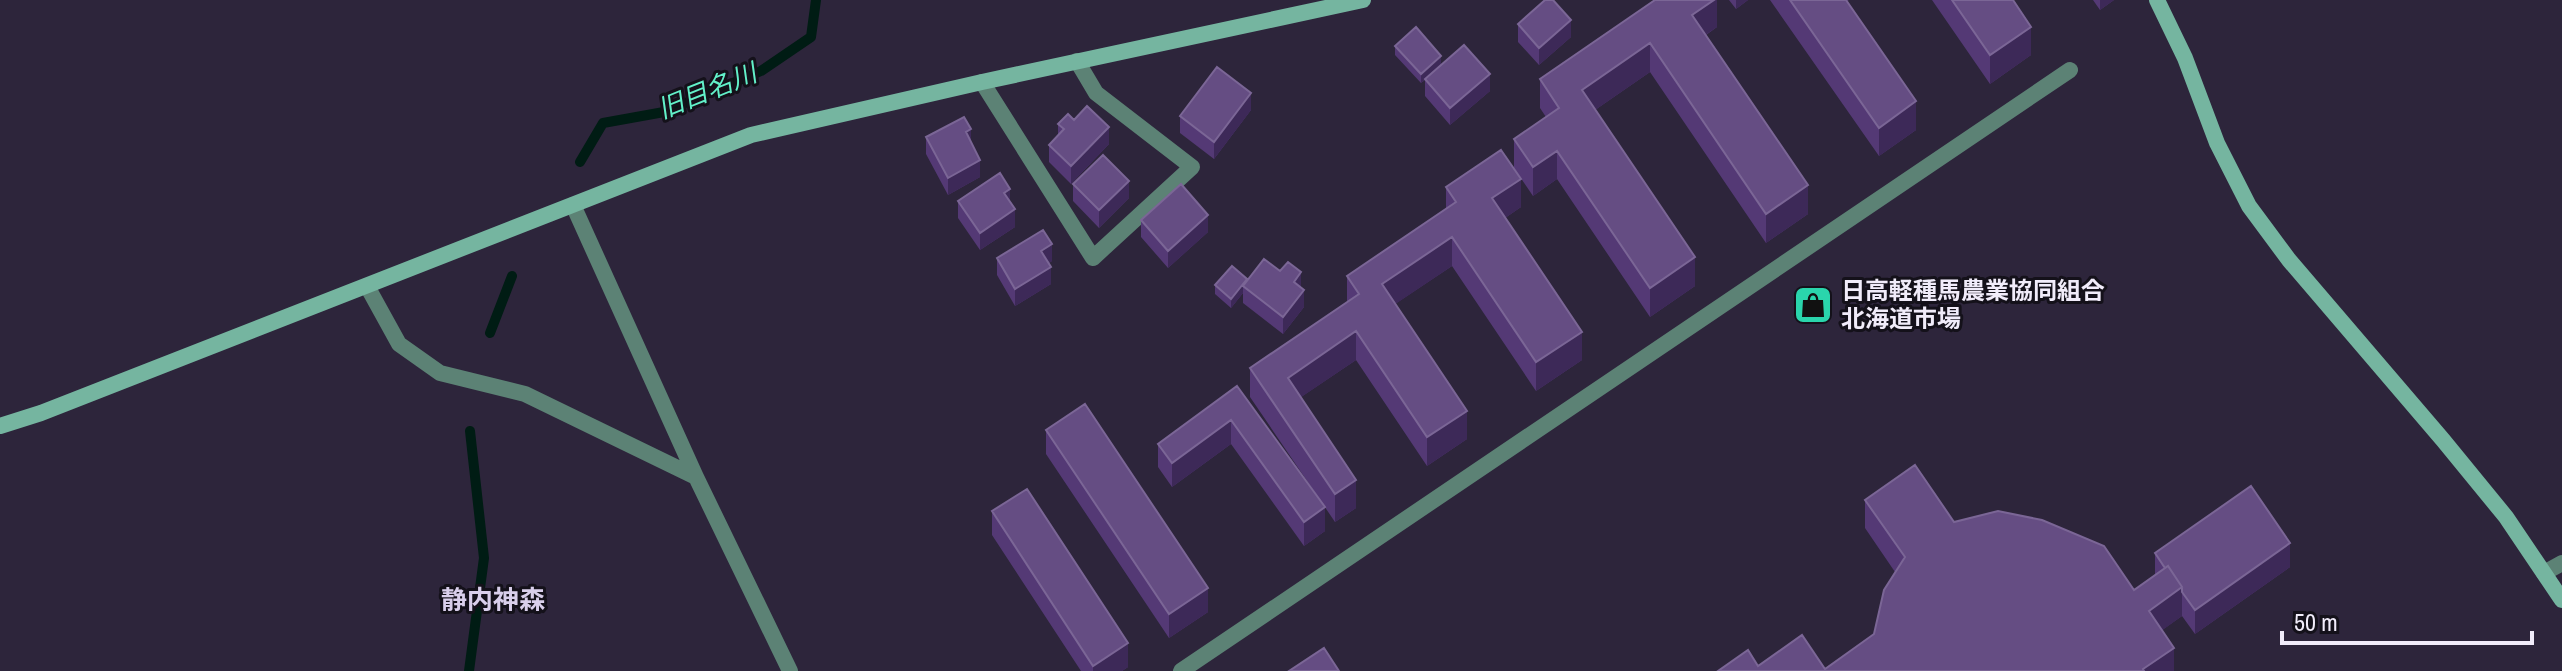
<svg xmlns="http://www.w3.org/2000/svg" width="2562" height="671" viewBox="0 0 2562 671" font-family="'Archivo Narrow','Noto Sans JP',sans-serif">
	<rect width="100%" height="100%" fill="#2d253b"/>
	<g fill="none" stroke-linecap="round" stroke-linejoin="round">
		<path stroke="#001c14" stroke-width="10" d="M580,162l23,-39 61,-11 97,-41 50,-34 5,-37
			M490,333l22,-57
			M469,671l15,-113 -14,-127"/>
		<path stroke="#5c8275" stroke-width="16" d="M573,205l123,272
			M367,286l32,58 41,29 85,21 171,83 94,194
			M2544,573l18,-10
			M1181,671l889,-601"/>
		<path stroke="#5c8275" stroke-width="16" d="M982,82l111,176 99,-91 -96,-74 -19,-32"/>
		<path stroke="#75b5a0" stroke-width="16" d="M2157,0l28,58 32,85 32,63 40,54 154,180 63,77 56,83
			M0,426l41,-13 710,-278 231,-53 381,-82"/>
	</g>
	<path fill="#543975" d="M1717,0v27l-11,8 102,179 -42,29 -116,-171 -55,38 100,176 -45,31 -93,-138 -24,17 -19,-28v-29l32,-22 -6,-9v-29z
		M1729,0h19l-12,9z
		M1770,0h79l-2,1 69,129 -37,26z
		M1932,0h81l18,55 -41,29z
		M2093,0h21l-14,10z
		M1518,24l53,13 -32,28 -21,-23z
		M1395,46l46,19 49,26 -40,34 -25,-29v-16l-4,3 -26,-28z
		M1251,110l-37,49 -34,-26v-17z
		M1074,120l35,24 -38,40 -22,-22v-17l9,-9v-12z
		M926,137l45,5 9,35 -32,18 -22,-41z
		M1073,184l56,14 -30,30 -26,-27z
		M1446,187l75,20 -16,11 77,142 -46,31 -84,-125 -57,38 72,135 -40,27 -71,-106 -55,37 55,111 -21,14 -85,-125v-29l97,-65v-27l99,-67z
		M958,201l52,1 5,25 -35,23 -22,-32z
		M1141,220l67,12 -40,36 -27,-31z
		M997,258l55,3 -3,2 2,21 -36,22 -18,-31z
		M1247,279l54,8 3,20 -21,27 -40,-31v-10l-12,15 -16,-14v-9z
		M1237,386l88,145 -21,15 -73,-102 -59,43 -14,-20v-23z
		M1046,430l162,182 -39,26 -123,-184z
		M1865,500l89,22 180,68 21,-15v-22l135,14 -95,67 -13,-18 -20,14 12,41h-456l40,-5 67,3 49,-35 21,-62 -30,-44z
		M992,511l136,156 -6,4h-41l-89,-136z"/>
	<path fill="#3d2958" d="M1714,0h3v27l-25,17v-29z
		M1736,0h12l-12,9z
		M2100,0h14l-14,10z
		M1571,20v17l-32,28v-17z
		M2031,27v28l-41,29v-29z
		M1650,43v29l-68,47v-29z
		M1441,56v10l-20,17v-9z
		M1490,74v17l-40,34v-17z
		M1251,93v17l-37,49v-17z
		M1916,101v29l-37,26v-28z
		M1109,127v17l-38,40v-18z
		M971,129v17l-5,-14z
		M1557,151v28l-24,17v-29z
		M980,160v17l-32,18v-17z
		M1521,179v28l-29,20v-29z
		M1129,181v17l-30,30v-18z
		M1808,185v29l-42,29v-29z
		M1010,189v17l-6,-13z
		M1015,209v18l-35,23v-17z
		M1208,215v17l-40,36v-17z
		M1452,237v29l-70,47v-29z
		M1052,244v17l-11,7v-17z
		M1695,257v29l-45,31v-29z
		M1051,267v17l-36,22v-17z
		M1301,272v17l-7,-7z
		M1247,279l-4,7v7l-12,15v-9z
		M1304,290v17l-21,27v-17z
		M1356,331v29l-68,46v-28z
		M1582,332v28l-46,31v-29z
		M1467,411v28l-40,27v-29z
		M1231,420v24l-59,43v-24z
		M1356,480v28l-21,14v-28z
		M1325,507v24l-21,15v-24z
		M2290,543v24l-95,67v-24z
		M2182,587v29l-33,24v-29z
		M1208,588v24l-39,26v-24z
		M1128,643v24l-6,4h-29v-5z
		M2174,648v23h-31v-2z"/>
	<path fill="#654d83" stroke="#7b6696" stroke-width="2" d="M1545,0h8l18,20 -32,28 -21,-24z
		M1655,0h59l-22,15 116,170 -42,29 -116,-171 -68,47 113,167 -45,31 -93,-137 -24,16 -19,-28 45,-31 -19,-29z
		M1790,0h56l70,101 -37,27z
		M1952,0h61l18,27 -41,28z
		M1416,27l25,29 -20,18 -26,-28z
		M1464,45l26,29 -40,34 -25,-29z
		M1217,67l34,26 -37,49 -34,-26z
		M1087,106l22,21 -38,39 -22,-21 15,-16 -6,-5 10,-10 6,6z
		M964,117l7,12 -5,3 14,28 -32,18 -22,-41z
		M1501,150l20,29 -29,19 90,134 -46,30 -84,-125 -70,47 85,127 -40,26 -71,-106 -68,47 68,102 -21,14 -85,-126 109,-74 -12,-18 109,-74 -10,-15z
		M1103,155l26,26 -30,29 -26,-26z
		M1000,173l10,16 -6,4 11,16 -35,24 -22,-32z
		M1181,184l27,31 -40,36 -27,-31z
		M1043,230l9,14 -11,7 10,16 -36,22 -18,-31z
		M1264,259l16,12 8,-9 13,10 -7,10 10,8 -21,27 -40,-31z
		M1232,266l15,13 -16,20 -16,-14z
		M1237,386l88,121 -21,15 -73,-102 -59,43 -14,-19z
		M1085,404l123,184 -39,26 -123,-184z
		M1915,465l39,57 44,-11 44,9 62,26 30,44 34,-24 14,21 -33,24 25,37 -31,21 1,2h-426l30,-21 10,16 44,-31 23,34 49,-35 10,-44 21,-33 -40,-57z
		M2251,486l39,57 -95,67 -13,-18v-5l-14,-21 -3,2 -10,-15z
		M1027,489l101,154 -35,23 -101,-155z
		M1324,648l15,23h-50z"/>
	<defs>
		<g id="shop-square" transform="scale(2)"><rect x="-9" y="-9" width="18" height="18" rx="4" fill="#2ad5ac" stroke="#14111a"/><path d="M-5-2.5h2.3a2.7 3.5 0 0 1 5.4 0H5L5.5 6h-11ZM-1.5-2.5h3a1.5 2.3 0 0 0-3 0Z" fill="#111"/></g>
	</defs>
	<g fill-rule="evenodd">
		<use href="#shop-square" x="1813" y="305"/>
	</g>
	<g text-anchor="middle" stroke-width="6" stroke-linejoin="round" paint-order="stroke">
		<g font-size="24" font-weight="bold" fill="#f1ecfa" stroke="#14111a" text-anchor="start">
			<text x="1841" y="299">日高軽種馬農業協同組合<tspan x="1841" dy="28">北海道市場</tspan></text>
		</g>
		<g font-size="26" font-style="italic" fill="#62f1c9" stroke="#14111a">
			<text transform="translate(707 91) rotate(-22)" y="9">旧目名川</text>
		</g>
		<g font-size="26" font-weight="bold" fill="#d9cfeb" stroke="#14111a">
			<text x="493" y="609">静内神森</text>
		</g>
	</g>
	<path d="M2282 631v12h250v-12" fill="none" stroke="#f1ecfa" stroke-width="4"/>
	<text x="2294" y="631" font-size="24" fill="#f1ecfa" stroke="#14111a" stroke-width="6" paint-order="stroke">50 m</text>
</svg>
